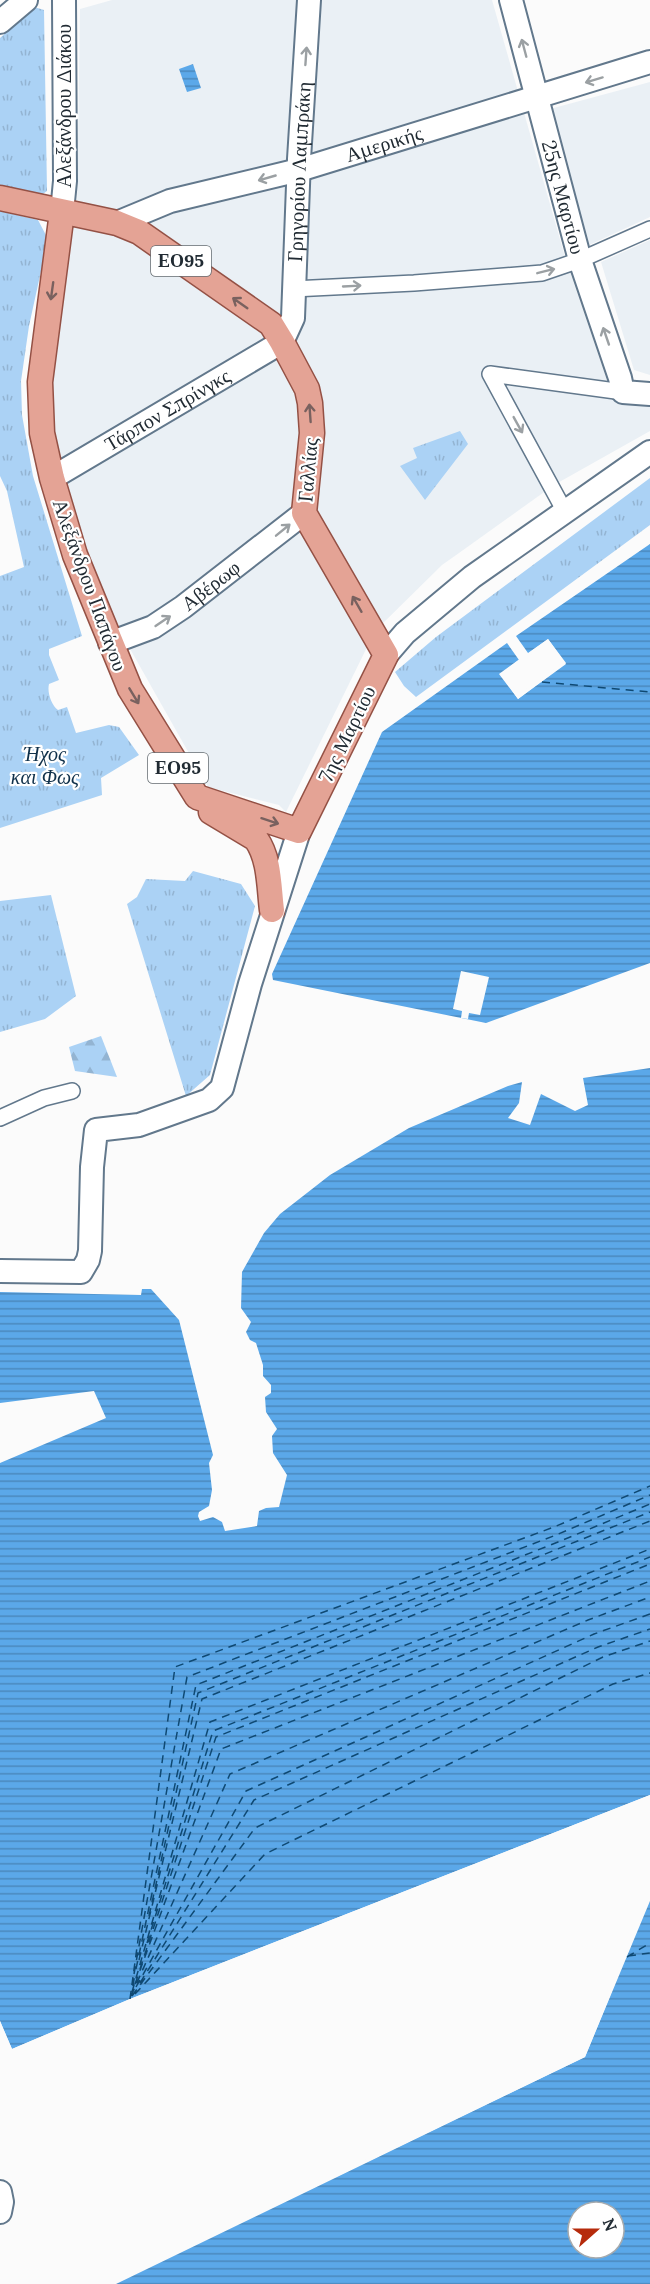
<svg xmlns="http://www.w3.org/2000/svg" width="650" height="2284" viewBox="0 0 650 2284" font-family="Lora,serif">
	<defs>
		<pattern id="grass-tufts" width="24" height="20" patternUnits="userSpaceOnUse" patternTransform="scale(1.5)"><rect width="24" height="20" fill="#abd2f5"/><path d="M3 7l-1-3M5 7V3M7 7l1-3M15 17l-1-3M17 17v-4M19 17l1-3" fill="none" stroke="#93b4d2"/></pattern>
		<pattern id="forest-firs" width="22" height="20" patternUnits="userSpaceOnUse" patternTransform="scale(1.5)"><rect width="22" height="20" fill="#abd2f5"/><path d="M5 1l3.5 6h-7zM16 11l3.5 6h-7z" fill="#93b4d2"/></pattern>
		<pattern id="water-rules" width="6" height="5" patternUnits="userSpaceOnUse" patternTransform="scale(1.5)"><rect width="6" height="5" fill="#5ba8e9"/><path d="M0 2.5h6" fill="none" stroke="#4b89bd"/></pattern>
	</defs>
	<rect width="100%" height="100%" fill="#fbfbfb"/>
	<path fill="#eaf0f5" d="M112,0h380l73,257 49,144 36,6v24l-96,54 -95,68 -17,12 -67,66 -89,181 -7,-7 -71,-18 -114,-202 -36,-113 -11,-112 30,-152 3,-199z
		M650,82v135l-63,29 -37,-137z
		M650,240v135l-16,-5 -33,-108z"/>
	<path fill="url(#grass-tufts)" d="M34,7l10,3 3,181 -7,5 -40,-11v-147z
		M0,211l38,9 10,19 -19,87 -8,55 1,34 11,61 49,160 -33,13v6l10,25 -10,4c-2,8 2,21 9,26l9,-3 9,26 33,-8 10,2 20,28 -38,23 1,17 -102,33v-252l24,-9 -17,-76 -7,-15z
		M460,431l8,13 -43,56 -25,-34 17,-8 -4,-10z
		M650,478v47l-234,172 -12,-11 -9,-14 41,-35z
		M193,871l48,13 14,22 -45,169 -24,21 -59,-192 10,-7 9,-18 39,2z
		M51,895l25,101 -31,23 -45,13v-131z"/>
	<path fill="url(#forest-firs)" d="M101,1036l16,41 -42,-6 -6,-24z"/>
	<path fill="url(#water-rules)" fill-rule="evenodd" d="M193,64l8,24 -14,4 -8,-23z
		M650,544v419l-164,60 -213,-43 -1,-6 110,-242 125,-89 12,17 -19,14 18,25 48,-36 -18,-24 -20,14 -12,-17z
		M650,1068v727l-520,204 -118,50 -12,-28v-558l106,-45 -12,-27 -94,12v-111l141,3 1,-6h9l28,31 34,135 -4,8 3,27 -3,16 -10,6 -1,4 2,5 13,-4 9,5 3,9 32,-5 2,-15 7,-3 13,-1 8,-32 -14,-22 -1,-17 5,-7 -11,-17 -1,-15 6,-4v-8l-8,-9v-11l-7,-22 -6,-3 -4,-8 5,-10 -10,-14 1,-36 22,-39 16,-19 50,-39 79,-47 99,-42 14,-4 -3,21 -11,15 22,7 11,-31 34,17 13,-6 -5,-27z
		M650,1901v383h-534l469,-227zM578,2212h36v36h-36z"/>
	<path fill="#fbfbfb" d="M548,639l18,25 -48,35 -19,-25 22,-16v4l-17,13 14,20 44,-32 -15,-20 -18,13 -3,-1z
		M461,971l28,6 -9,38 -11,-2 -1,6 -7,-1 1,-7 -9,-2z
		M650,1795v3l-519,204 -119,50 -3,-1 -9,-22v-8l12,28 118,-50z
		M650,1898l-65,159 -472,227 1,-3 468,-226 65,-155z"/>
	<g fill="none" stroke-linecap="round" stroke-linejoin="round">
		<path stroke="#0f4973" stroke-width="1.5" stroke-dasharray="8 6" stroke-linecap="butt" d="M542,682l108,10
			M149,1916l49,-223 452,-181
			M147,1943l66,-212 437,-174
			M628,1956l22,-3
			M627,1957l23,-14
			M139,1960l63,-261 448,-178
			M136,1969l60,-284 362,-143 92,-38
			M140,1969l76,-232 434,-173
			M134,1974l53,-297 369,-142 94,-40
			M140,1983l114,-183 344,-153 52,-18
			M135,1984l86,-235 429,-168
			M133,1986l2,-13
			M136,1987l110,-196 348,-157 56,-20
			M132,1992l78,-270 440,-173
			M135,1994l130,-140 348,-170 37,-11
			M131,1996l99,-222 358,-154 62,-23
			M132,1996l123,-168 348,-171 47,-16
			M130,1999l45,-332 379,-140 96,-41"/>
		<g stroke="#62788c" stroke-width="18">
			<path id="street" d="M293,289l121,-6 128,-10 38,-13 70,-31
				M490,374l74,136
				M490,374l133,18
				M0,1118l44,-20 28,-7"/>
		</g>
		<g stroke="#62788c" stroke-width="26">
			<g id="secondary">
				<path id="s1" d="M511,0l69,260 40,118 3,14 27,2"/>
				<path d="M0,22l26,-22"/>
				<path d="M62,212l3,-31 -1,-181"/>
				<path id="s2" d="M117,223l53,-22 129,-31 351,-108"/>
				<path id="s3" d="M52,478l230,-136 11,-24 6,-159 10,-159"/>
				<path id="s4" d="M110,643l43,-16 30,-20 121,-94"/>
				<path d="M386,655l19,-22 67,-56 178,-125"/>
				<path d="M0,1271l81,1 7,-12 2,-9 2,-84 4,-37 43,-5 70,-25 13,-12 28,-104 49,-153"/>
				<path d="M0,2192l2,10 -2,10"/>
			</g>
		</g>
		<g stroke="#945145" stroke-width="27">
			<path id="primary" d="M0,198l117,25 22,9 132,92 11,18 25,47 3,14 2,30 -8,80 82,142 -87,176 -102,-34 -67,-108 -55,-134 -23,-77 -10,-45 -2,-51 22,-170
				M211,812l45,27c14,20 13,47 16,71"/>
		</g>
		<use href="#street" stroke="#fff" stroke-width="15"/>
		<use href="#secondary" stroke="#fff" stroke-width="22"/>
		<use href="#primary" stroke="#e4a395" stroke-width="24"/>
	</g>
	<defs><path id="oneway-shaft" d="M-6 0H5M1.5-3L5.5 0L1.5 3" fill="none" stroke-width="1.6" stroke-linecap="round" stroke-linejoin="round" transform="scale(1.5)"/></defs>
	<g stroke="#9ba0a3">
		<use href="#oneway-shaft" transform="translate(524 48) rotate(-105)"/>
		<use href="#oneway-shaft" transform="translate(306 56) rotate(-86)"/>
		<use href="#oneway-shaft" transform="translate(594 80) rotate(163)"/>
		<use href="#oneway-shaft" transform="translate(267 178) rotate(164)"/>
		<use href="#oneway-shaft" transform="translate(546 271) rotate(-14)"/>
		<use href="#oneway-shaft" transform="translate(352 286) rotate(-3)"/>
		<use href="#oneway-shaft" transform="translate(606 336) rotate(-109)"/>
		<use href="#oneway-shaft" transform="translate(518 425) rotate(61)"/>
		<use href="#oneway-shaft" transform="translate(283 530) rotate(-39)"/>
		<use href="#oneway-shaft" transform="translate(163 621) rotate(-34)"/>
	</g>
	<g stroke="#79615f">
		<use href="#oneway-shaft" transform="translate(52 291) rotate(98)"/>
		<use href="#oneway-shaft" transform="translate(240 303) rotate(-145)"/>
		<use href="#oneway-shaft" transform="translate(310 413) rotate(-94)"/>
		<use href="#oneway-shaft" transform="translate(357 604) rotate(-120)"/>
		<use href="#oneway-shaft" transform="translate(134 696) rotate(59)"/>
		<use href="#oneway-shaft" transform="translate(270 821) rotate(18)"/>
	</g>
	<g text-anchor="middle" stroke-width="4.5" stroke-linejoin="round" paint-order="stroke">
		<g fill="#fff" stroke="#646b70" stroke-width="1.5">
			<rect x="151" y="246" width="60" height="30" rx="4.5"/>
			<rect x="148" y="753" width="60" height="30" rx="4.5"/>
		</g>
		<g font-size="18" font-weight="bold" fill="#212b33">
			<text x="181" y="267">ΕΟ95</text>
			<text x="178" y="774">ΕΟ95</text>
		</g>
		<g font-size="20" fill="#212b33" stroke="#fff">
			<text transform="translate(64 106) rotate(-90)" y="7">Αλεξάνδρου Διάκου</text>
			<text dy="7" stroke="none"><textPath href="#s2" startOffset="279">Αμερικής</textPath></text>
			<text dy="7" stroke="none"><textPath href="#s3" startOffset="440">Γρηγορίου Λαμπράκη</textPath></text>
			<text dy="7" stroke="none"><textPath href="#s1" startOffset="204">25ης Μαρτίου</textPath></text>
			<text dy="7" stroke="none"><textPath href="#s3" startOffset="134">Τάρπον Σπρίνγκς</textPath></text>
			<text transform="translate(308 470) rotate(-85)" y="7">Γαλλίας</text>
			<text transform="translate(90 585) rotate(70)" y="7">Αλεξάνδρου Παπάγου</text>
			<text dy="7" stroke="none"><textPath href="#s4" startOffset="117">Αβέρωφ</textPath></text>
			<text transform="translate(347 734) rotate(-64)" y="7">7ης Μαρτίου</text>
		</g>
		<g font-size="20" font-style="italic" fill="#10314b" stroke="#fff">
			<text x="45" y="761">Ήχος<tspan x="45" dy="23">και Φως</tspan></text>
		</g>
	</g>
	<g transform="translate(596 2230) rotate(69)"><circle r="28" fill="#ffffff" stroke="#a6aaad" stroke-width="1.5"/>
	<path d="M0-4.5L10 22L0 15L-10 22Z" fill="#b62b0c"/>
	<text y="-9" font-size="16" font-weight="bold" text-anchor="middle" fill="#212b33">N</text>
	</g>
</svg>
